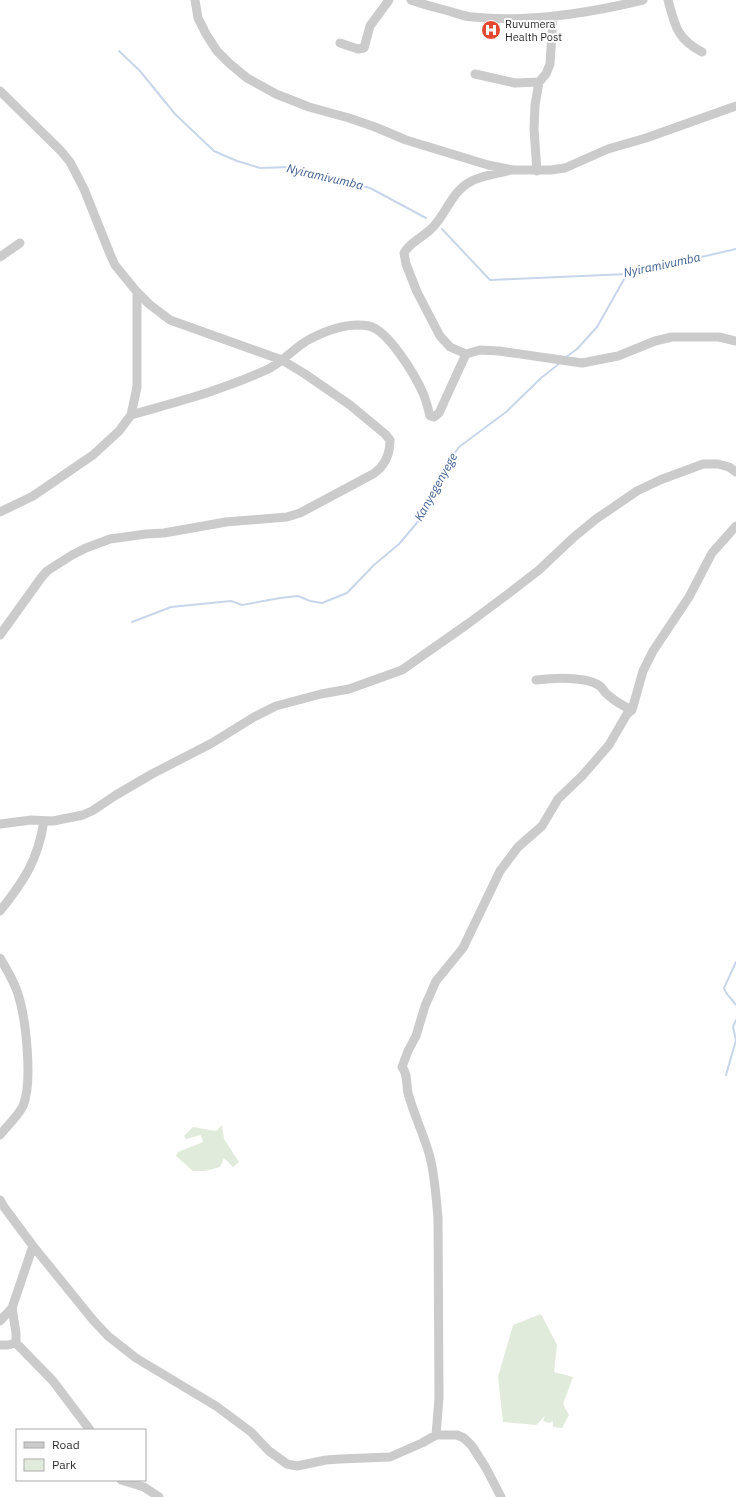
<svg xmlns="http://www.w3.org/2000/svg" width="736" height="1497" viewBox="0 0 736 1497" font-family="'IBM Plex Sans',sans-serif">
	<rect width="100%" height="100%" fill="#fff"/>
	<path fill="#e1ebdb" d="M222,1125l2,14 15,23 -6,5 -9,-9 -4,9 -15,4h-12l-17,-15 2,-4 25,-10 -2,-7 -15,4 -2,-3 9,-9 23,4z
		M541,1314l16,31 -3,27 19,5 -10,27 6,11 -7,13 -9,-1v-6l-4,2 -6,-2 2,-5 -9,9 -33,-3 -5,-45 15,-52z"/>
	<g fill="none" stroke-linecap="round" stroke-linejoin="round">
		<path stroke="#c8d6eb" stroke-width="2" d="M119,51l21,20 35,43 39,37 23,10 23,7 31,-1 79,21 56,30
			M442,229l48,51 137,-6 109,-25
			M566,357l11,-8 20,-22 30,-53
			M132,622l39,-15 60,-6 11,4 38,-7 18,-2 12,5 12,2 25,-10 27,-28 25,-21 22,-26 24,-51 14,-20 47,-35 35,-34 19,-15
			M736,962l-12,26c2,7 8,11 12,17
			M726,1075l10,-35 -3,-13 3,-7"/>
		<path stroke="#cbcbcb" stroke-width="9" d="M195,0l3,18 8,16 11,17 12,12 18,15 29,16 33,13 40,11 26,9 31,13 82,25 25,5h38l14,-2 43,-19 38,-11 90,-32
			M411,0c13,5 27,8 41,12 7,2 14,5 21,5 55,6 116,-4 170,-17
			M668,0c7,26 9,39 34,52
			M340,43l18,6 6,-1 6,-22 19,-26
			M475,74l40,9 24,-1
			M0,91l61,60 9,11 14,27 26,65 5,11 22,27v95l-6,28 -12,16 -26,24 -60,41 -33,16
			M511,170c-13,4 -29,5 -41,12 -19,10 -24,33 -39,47 -8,8 -22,14 -27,24l2,11 11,28 23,44 10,11 16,7 14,-4 19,1 83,12 36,-7 37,-15 17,-4h47l17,4
			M537,171l-3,-42 1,-24 4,-23 7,-8 4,-10 3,-47
			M0,257l20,-14
			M131,415c45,-13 92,-25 135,-45 17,-7 28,-23 44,-31 17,-9 39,-17 59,-13 19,4 46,49 54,67 3,7 5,15 7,23l4,1 5,-4 27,-59
			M0,635l41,-57 6,-7 25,-16 14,-7 24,-9 36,-5 18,-1 62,-11 61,-5 13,-4 73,-39c12,-8 17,-19 17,-34l-5,-6 -35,-29 -45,-31 -23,-14 -112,-40 -21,-16 -12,-12
			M536,680c17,-2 50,-4 64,6 3,3 5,7 8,9 8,7 15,11 24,15
			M0,824l31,-4 22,1 30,-6 9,-4 24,-16 36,-21 60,-31 42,-26 22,-11 45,-12 28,-5 53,-19 67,-47 39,-29 31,-24 35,-33 22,-18 41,-28 23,-11 43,-16h15l11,3 7,5
			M0,911c24,-30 38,-51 44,-90
			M0,958c7,12 14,23 18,36 8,25 15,88 5,112 -5,10 -16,20 -23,29
			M0,1200l4,7 29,39 60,74 15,16 28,22 80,48 35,26 18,19 18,13 10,2 29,-6 14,-1 50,-2 32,-14 14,-8h21l7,3 8,8 14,22 15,29
			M12,1308l4,25v10l37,38 37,49
			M0,1321l12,-13 21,-62
			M0,1345h8l8,-2
			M436,1435l3,-37 -1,-180c-2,-21 -3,-41 -8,-61 -6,-22 -16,-42 -22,-64 -2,-9 0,-19 -6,-26l6,-16 8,-15 9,-30 11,-25 27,-33 37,-77 18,-24 24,-21 16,-27 24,-23 27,-31 18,-31 5,-4 11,-39 10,-20 36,-54 23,-44 24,-27
			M121,1480l23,7 15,10"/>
	</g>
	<defs>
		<g id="hospital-disc" transform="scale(1)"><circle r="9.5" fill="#e34931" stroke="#fff"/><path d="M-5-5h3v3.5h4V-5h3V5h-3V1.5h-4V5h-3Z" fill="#fff"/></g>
	</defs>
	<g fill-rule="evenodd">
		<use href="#hospital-disc" x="491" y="30"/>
	</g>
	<g text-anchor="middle" stroke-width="4" stroke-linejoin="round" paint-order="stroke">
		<g font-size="11" fill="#2e2e2e" stroke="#fff" text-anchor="start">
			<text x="505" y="28">Ruvumera<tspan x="505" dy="13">Health Post</tspan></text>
		</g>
		<g font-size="12" font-style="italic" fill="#3d5e8f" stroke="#fff">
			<text transform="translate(325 177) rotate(13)" y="4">Nyiramivumba</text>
			<text transform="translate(662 265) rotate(-12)" y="4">Nyiramivumba</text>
			<text transform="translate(436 487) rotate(-61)" y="4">Kanyegenyege</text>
		</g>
	</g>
	<rect x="16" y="1429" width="130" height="52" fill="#ffffff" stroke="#ababab"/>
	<rect x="24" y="1442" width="20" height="6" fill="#cbcbcb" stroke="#ababab"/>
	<text x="52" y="1449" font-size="12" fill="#2e2e2e">Road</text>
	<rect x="24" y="1459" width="20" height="12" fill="#e1ebdb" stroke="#ababab"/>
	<text x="52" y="1469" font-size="12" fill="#2e2e2e">Park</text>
</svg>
